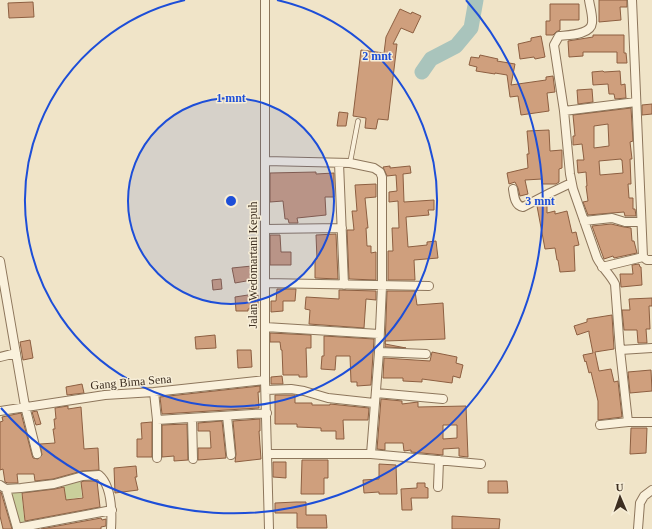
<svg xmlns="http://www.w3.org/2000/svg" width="652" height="529" viewBox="0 0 652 529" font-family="'Times New Roman',serif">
	<rect width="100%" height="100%" fill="#f0e4c8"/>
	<path fill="#c9cf9b" d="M80,478l2,19 -16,3 -3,-19z
		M21,489l4,36 -7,1 -11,-35z"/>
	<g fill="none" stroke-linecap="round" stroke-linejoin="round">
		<path stroke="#a9c4bc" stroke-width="15" d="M422,72l9,-13 25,-13 15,-18 5,-28"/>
	</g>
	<path fill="#cf9f7d" stroke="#8d5f41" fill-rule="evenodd" d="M599,0h28v7h-7l1,13 -22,2z
		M33,2l1,15 -25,1 -1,-15z
		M550,4h29v16h-19v10l-4,2 -3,3h-7v-14h4z
		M400,9l11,5 1,-2 9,4 -8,17 -12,-5 -8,16h4l-9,76 -10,-1 -2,10 -11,-1 1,-10 -13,-2 8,-66 23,3 2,-16z
		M593,35h31v18h2l1,10h-10v-11h-34v4l-14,1 -1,-16 25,-4z
		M541,36l4,21 -10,2 -1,-2 -14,2 -2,-15 13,-3v-3z
		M480,55l18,4 -1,2 18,3 -4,21 35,-5v-3l7,-1 2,16 -8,1 2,18 -28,4 -3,-19 -8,1 -3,-22 -12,-2v1l-19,-3 1,-4 -8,-2 2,-8 8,1z
		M603,71l1,1 16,-1 1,14 4,-1 1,14 -11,1 -1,-5h-5l-1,-10 -15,1 -1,-13z
		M592,89l1,13 -15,2 -1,-14z
		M652,104v10l-10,1v-10z
		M631,108l2,33 -3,1 2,17h-2l1,25h-3l1,14h4v11h2l1,7h-11l-1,-4 -36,3 -5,-13 5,-1 -2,-15h1l-1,-14 -8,1 -1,-13h7l-2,-16 -9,1v-9h2l-2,-21zM608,124l1,22 -15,2v-22zM621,159v1h1l1,13 -23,2 -1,-14z
		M339,112l9,1 -2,13h-9z
		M549,130l1,21 12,-1v18l-3,1v13l-3,2h-14v-5l-17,1 3,14 -8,2 -2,-8 -3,-6 -6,2 -2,-11 21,-5 -1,-14h2l-2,-23z
		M390,166v2l20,-2 1,7 -8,1 1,28 30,-2v10h-6l1,5 -23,2 2,30 19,-2v-3l9,-1 2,17 -24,2 1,20h-27v-29h5l-1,-23h7l-1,-27 -9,1v-10l8,-1 -1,-16 -9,1 -4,-9z
		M316,172v2l18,-1v24h-9l1,18 -29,3 1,5h-9l-1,-4h-3l-2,-18 -13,1v-29z
		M376,184v13l-11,1 3,30h-2l1,18h4v7l5,-1v28l-27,-1 -2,-49h7l-2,-19h5l-2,-26z
		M545,202h2v11l8,-2v3l12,-3 5,22 4,-1 3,13 -5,1 1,25 -15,1 -2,-12h-1l-2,-12 -10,1 -8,-43z
		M611,224l13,3 7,1 1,13h2l3,12 -23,5 -1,-2 -9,3 -12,-33z
		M336,234l2,45 -23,-1v-18l2,-1 -1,-24z
		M270,235h10l1,17h10v13h-21z
		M639,264l1,3h1l1,18 -21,2 -1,-13h13l-1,-9z
		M252,266l1,9h-2l1,5 -17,3 -3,-15z
		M221,279l1,10 -9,1 -1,-10z
		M277,289h19l-1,12h-12v10l-12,1v-11h5z
		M339,290l37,1v9l-10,-1 -2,29 -55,-4 1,-14 -5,-1 1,-12 33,2z
		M387,291h28l2,14 26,-2 2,36 -60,2v3l21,4 -21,-1z
		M248,295h10v13l-10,1v2h-12l-1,-14z
		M652,298v8h-3l1,23h-4l1,14h-9l-1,-13h-13l-2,-20h8l-1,-11z
		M612,315l2,34 -19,3 4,19 12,-2 3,13 4,-1 4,36 -24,3v-19l-7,-29 -2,1 -3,-12 -1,1 -2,-7 10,-2 -4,-20v-2l-12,4 -3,-9 13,-4v-3z
		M270,333l41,2v13h-5l1,29h-8v-2h-16l-1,-25h-1l-1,-8h-10z
		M215,335l1,13 -20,1 -1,-12z
		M324,336l50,3 -3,46 -14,1v-4h-6l-1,-26h-14l-1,14 -14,-1 1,-13h2z
		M30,340l3,18 -10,2 -3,-18z
		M237,350h14l1,17 -14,1z
		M432,352l25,5 -1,6 7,2 -3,13 -7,-2 -1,7 -30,-4v3l-19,-1v-3h-20l1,-20 46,3z
		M651,370l1,21 -22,2 -2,-21z
		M282,376l1,8h-12v-7z
		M82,384l2,9 -17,2 -1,-8z
		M260,386v6h-2l1,16 -97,6 -2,-17z
		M275,395h20v8h17v2h18v-1l39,4 -1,12h-25l1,19h-8v-8h-15v-3l-24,-1v-3h-22z
		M381,399l21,2v3l16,-2v5l48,-1 2,51 -9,-1v-8l-16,1v6l-32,-3v-2l-7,1 -1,-8h-18v7l-8,-1zM443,425h14v13l-14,1z
		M68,406v3l13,-2 3,42 14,-1 1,22 -17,1 -29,8 -18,2 -1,-7h-17l1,9h-10l-3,-1 -2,-13 -3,1v-48l3,-1 -1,-4 19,-4 11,42 1,3 5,1 4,-4 -2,-11 15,-1 -2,-14h2l-1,-10h2l-1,-11z
		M37,411l4,13 -5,1 -4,-13z
		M260,419v12h-1l2,28 -26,3 1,-8 -3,-33z
		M222,421l4,37 -28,2v-12h13l-1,-17h-12v-8z
		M152,422v35h-15v-18h5l-1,-16z
		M187,424l1,36 -14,1v-5l-12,1v-32z
		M631,428h16l-1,25 -16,1z
		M302,460h26v18h-4v16h-23z
		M273,462h13v16l-13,-1z
		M379,464l17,1 1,29h-18v-2l-15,1 -1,-13 16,-1z
		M136,466l1,11h-2l3,13 -23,3 -1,-25z
		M84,481h13l3,26 -75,14 -3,-28 33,-4 9,-2 2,13 17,-2 -2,-16z
		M488,481h19l1,12h-20z
		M417,483h8v4l3,1v10h-17l1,12h-10l-1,-21 16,-1z
		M0,492h1l11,37h-9l-3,-13z
		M296,502h10v13h20l1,13h-30v-15h-22v-10z
		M452,516l48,3 -1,10h-47z
		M101,518l1,2 4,-1v7l-5,1v2h-60z"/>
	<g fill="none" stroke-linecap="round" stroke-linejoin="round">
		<g stroke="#8d765c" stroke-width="5.5">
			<path id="lane" d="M350,163l8,-42"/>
		</g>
		<g stroke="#8d765c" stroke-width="10">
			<path id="street" d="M265,0v380l4,149
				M589,0c1,7 4,16 3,23 -1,12 -24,12 -33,13l-5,9 10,66 6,63 3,15 24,69c5,10 13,16 18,26l5,66 8,72
				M632,0l11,257 4,3h5
				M564,111l72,-9
				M266,161l84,2 24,5 6,4 2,5v109l-3,66 -8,102
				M339,163l5,122
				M513,189c1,7 2,17 10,18l27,-14 21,-10
				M584,221l28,-3 13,4h16
				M265,229l77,-1
				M0,261l25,145 12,48
				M602,267l41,-10
				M265,283l164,3
				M265,327l114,7
				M620,350l32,-2
				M379,352l47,2
				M0,357l16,-4
				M266,390l25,-1 13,2 24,7 46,5
				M154,392l3,28
				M376,393l67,6
				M0,411l105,-16 49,-3 111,-12
				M227,416l4,39
				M192,418l1,41
				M600,425l28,-3h24
				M268,454h103l110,10
				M157,458v-38l110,-7
				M0,485l6,4 15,-1 33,-4 29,-8 16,-1c13,11 13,38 12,54
				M438,487l1,-27
				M6,489l11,39 95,-18
				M638,529l2,-26 4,-7 8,-6"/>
		</g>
		<use href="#lane" stroke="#faf1dc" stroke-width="4"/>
		<use href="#street" stroke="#faf1dc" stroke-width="8"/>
	</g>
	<circle cx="231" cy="201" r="103" fill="#1d4ed8" fill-opacity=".12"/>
	<g fill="none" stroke="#1d4ed8" stroke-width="2">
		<circle cx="231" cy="201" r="103"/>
		<path d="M277 0A206 206 0 1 1 185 0"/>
		<path d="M466 0A309 309 0 0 1 1 408"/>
	</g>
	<g text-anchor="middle" stroke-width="3" stroke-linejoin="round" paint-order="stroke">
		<g font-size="12" fill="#3d2e20" stroke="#f7eed8">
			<text transform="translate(253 265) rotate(-90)" y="4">Jalan Wedomartani Kepuh</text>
			<text transform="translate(131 382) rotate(-5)" y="4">Gang Bima Sena</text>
		</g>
	</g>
	<circle cx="231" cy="201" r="6" fill="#1d4ed8" stroke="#f7eed8" stroke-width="2"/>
	<g font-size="12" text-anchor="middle" font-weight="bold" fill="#1d4ed8" stroke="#f7eed8" stroke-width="3" stroke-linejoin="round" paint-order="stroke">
		<text x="377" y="60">2 mnt</text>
		<text x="231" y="102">1 mnt</text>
		<text x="540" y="205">3 mnt</text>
	</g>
	<g transform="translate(620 497) rotate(358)" stroke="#f7eed8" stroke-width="3" paint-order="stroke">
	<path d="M0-3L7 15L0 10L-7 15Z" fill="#3d2e20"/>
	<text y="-6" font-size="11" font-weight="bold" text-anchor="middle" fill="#3d2e20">U</text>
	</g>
</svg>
